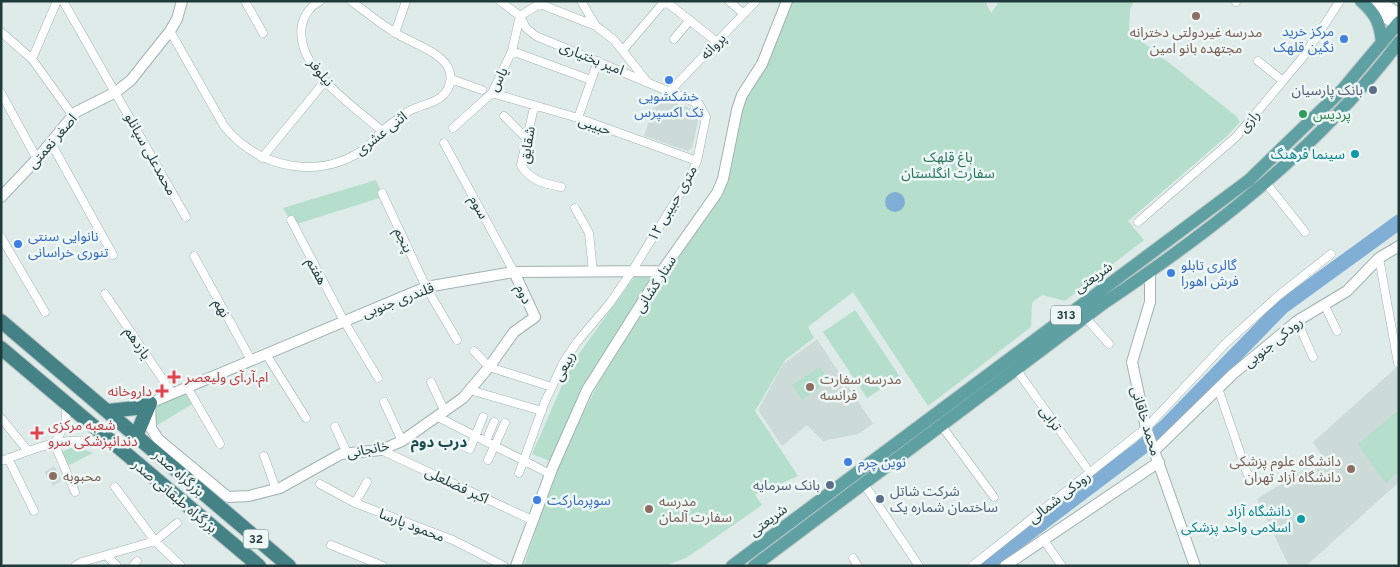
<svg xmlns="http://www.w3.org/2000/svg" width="1400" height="567" viewBox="0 0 1400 567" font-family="Overpass,'Noto Sans Arabic',sans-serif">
	<rect width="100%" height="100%" fill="#deebe9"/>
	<path fill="#ccdbd8" d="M657,96l33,12 7,8 1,5 -6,27 -4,3 -44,-15z
		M817,339l56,85 -15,10 -35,7 -16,-16 -25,21 -24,-36 25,-46z
		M1399,365v117l-93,84h-17l-32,-67 66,-42 -10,-15z
		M54,466l8,14 -9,6 -9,-14z"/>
	<path fill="#b5decc" d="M792,1h193l6,12 9,-12h134l-4,8 -1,22 107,85 4,6 -13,14 -99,85 16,19 -79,61 -23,-6 -10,8 -1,24 -103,79 -75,-114 -45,35 6,11 -29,22 -30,51 43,65 -43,19 7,10 -76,53 -22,8h-140l32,-98 48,-96 121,-185 18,-84z
		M376,180l7,17 -90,28 -10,-17z
		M634,277h20l-70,110 -34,74 -18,-7 39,-89z
		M855,310l45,67 -33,21 -44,-66z
		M820,367l10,14 -28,19 -10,-15z
		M186,392l6,12 -36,22 -1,-19z
		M1399,410v60l-13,14 -28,-40z
		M75,446l18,7 -28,14 -6,-14z"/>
	<path fill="#81aed4" d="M885 202a10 10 0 1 1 20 0a10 10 0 1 1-20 0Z"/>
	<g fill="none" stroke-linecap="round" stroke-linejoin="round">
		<path stroke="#81aed4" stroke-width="15" d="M985,566l156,-118 24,-21 117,-120 117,-85"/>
		<g stroke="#a1b2b1" stroke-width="9">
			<path id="minor" d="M63,1l123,216
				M245,1l18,32
				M320,1c-9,5 -16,14 -18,24 -8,43 52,81 80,106
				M500,1l20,15 6,12 10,8 163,68 7,13 -9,44 -8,18 -57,92 -22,32 -33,39 -14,21 -19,41 -25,69
				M581,1l15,25
				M729,1l15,13
				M1236,2v-1
				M540,4l56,22 18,14 31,39
				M520,16l24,-15
				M170,31l54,95c35,43 95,55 142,22 6,-4 10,-12 16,-17 7,-6 16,-12 24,-18 13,-9 30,-8 40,-21 5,-7 6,-17 2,-25 -10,-17 -38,-24 -54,-35 -15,-9 -29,-21 -43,-31
				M1,32l31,27 41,57
				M395,33l11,-32
				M674,39l16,-19
				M623,50l40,-47 6,1 48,38
				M512,51l79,29
				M32,59l25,-58
				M1258,61l25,20
				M451,79l31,11
				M671,90l85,-89
				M1,93l36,66
				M492,93l86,25 119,43
				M534,107l-13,58c8,15 24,19 40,22
				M504,116l23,23
				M578,118l20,-57
				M453,128l39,-35 20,-42 8,-35
				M51,143l62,112
				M444,143l70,129
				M262,158l63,-77
				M1266,183l39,49
				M382,193l44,94 31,53
				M575,208l14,25 4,39
				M291,220l53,101 34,57
				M1138,222l98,-85 67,-80 37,-56
				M1,237l44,75
				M194,256l57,104
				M1379,258l19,105
				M105,294l67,99
				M1324,304l13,27
				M1085,317l24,27
				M1297,321l16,36
				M474,351l15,16 63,20
				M266,354l40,64
				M1016,369l70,98
				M431,382l14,30
				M187,387l33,57
				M1218,388l29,85 8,9
				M470,390l72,21
				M384,402l18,39
				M438,417l112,57
				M1,418l27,33
				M941,425l53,72
				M335,427l12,26
				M486,441l8,-19
				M54,443l21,49
				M54,443c9,-13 13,-19 12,-35
				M461,445l9,4 13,-32
				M381,450l151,70
				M264,456l12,33
				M8,458l26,53
				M488,460l17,-37
				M1,461c42,-15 62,-26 107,-18
				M320,484l35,19 98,37 51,26
				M864,484l55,82
				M115,487l40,54 26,25
				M355,503l12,-21
				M1043,539l19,27
				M331,545l52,21
				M107,556l10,10
				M853,558l5,8
				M75,566l7,-4 73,-21 22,-18
				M133,566l4,-5
				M972,566l174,-138 79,-84 53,-48 53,-42"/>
		</g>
		<g stroke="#a1b2b1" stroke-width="12">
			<path id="tertiary" d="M1,197l36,-38 39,-47 40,-20 15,-12 39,-49 7,-12 5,-18
				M514,272l21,45 -21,15 -25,35 -26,31 -61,43 -21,9 -40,4 -61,34 -31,8 -21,1 -70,-58 -7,-11 -1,-25 276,-116 88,-15 148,-1
				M1150,273v29l-18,60 14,66 49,138
				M1155,450l78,-76 64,-53 50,-30 32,-33 20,-12
				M516,566l36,-97 35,-79 75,-119 55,-78 6,-14 14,-69 5,-15 20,-31 25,-63
				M1005,566l154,-104"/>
		</g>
		<g stroke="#9cb7b5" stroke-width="13">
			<path id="secondary" d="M1378,1l21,13
				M1367,5l32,21"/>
		</g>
		<g stroke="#c0c8c8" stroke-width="14">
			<path id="primary" d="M1361,1c15,13 19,22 21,42
				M732,566l517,-386 93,-90 57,-68
				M754,566l350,-263c109,-73 215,-155 295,-261"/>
		</g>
		<g stroke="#c0c8c8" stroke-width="16">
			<path id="trunk" d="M1,321l288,245
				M1,348l258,218
				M108,411l28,-3 14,-5
				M136,436l14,-33"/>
		</g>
		<use href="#minor" stroke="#fff" stroke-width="8"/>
		<use href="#tertiary" stroke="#fff" stroke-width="10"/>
		<use href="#secondary" stroke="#fff" stroke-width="11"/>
		<use href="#primary" stroke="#5fa0a3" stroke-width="12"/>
		<use href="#trunk" stroke="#448286" stroke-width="14"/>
	</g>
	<g fill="#8d6e63" stroke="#eef7f5" stroke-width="2">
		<circle cx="1196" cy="16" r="5"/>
		<circle cx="810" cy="387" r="5"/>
		<circle cx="1351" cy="469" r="5"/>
		<circle cx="53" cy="476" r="5"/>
		<circle cx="649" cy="509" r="5"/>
	</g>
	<g fill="#3f7fe0" stroke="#eef7f5" stroke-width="2">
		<circle cx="1344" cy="39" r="5"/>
		<circle cx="669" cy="80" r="5"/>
		<circle cx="18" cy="244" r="5"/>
		<circle cx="1171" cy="273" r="5"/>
		<circle cx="848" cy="462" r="5"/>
		<circle cx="537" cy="500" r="5"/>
	</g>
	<g fill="#5c6f8a" stroke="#eef7f5" stroke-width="2">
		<circle cx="1373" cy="90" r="5"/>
		<circle cx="830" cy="485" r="5"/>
		<circle cx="880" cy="499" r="5"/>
	</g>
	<circle fill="#2e9e5b" stroke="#eef7f5" stroke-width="2" cx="1303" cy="114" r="5"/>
	<g fill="#0f9aa8" stroke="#eef7f5" stroke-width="2">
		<circle cx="1355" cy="154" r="5"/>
		<circle cx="1301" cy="519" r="5"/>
	</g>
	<g fill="#e0444e" stroke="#eef7f5" stroke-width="2">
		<path d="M171.5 369.5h5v5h5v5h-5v5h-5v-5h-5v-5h5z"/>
		<path d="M159.5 383.5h5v5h5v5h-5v5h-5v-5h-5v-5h5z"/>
		<path d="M34.5 425.5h5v5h5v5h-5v5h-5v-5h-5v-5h5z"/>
	</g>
	<g text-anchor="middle" stroke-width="5" stroke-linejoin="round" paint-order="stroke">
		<g fill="#eef7f5" stroke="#5c7373" stroke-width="1">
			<rect x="1051" y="305.5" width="30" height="19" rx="4"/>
			<rect x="243.5" y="529.5" width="25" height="19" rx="4"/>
		</g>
		<g font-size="12" font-weight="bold" fill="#1e3a3b">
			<text x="1066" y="319">313</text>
			<text x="256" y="543">32</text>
		</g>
		<g font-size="14" fill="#366cbe" stroke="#eef7f5" text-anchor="start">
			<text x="1334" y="36" text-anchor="end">مرکز خرید<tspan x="1334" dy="16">نگین قلهک</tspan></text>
			<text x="669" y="101" text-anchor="middle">خشکشویی<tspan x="669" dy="16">تک اکسپرس</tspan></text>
			<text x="28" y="241">نانوایی سنتی<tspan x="28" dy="16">تنوری خراسانی</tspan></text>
			<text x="1181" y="270">گالری تابلو<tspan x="1181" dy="16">فرش اهورا</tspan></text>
			<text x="858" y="467">نوین چرم</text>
			<text x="547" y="505">سوپرمارکت</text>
		</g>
		<g font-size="14" fill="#785e54" stroke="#eef7f5" text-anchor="start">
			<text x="1196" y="37" text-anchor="middle">مدرسه غیردولتی دخترانه<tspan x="1196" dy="16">مجتهده بانو امین</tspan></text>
			<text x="820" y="384">مدرسه سفارت<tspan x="820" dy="16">فرانسه</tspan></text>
			<text x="1341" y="466" text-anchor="end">دانشگاه علوم پزشکی<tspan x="1341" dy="16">دانشگاه آزاد تهران</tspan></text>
			<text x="63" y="481">محبوبه</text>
			<text x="659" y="506">مدرسه<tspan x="659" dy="16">سفارت آلمان</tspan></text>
		</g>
		<g font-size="14" fill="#1e3a3b" stroke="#eef7f5">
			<text transform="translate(713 46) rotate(-46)" y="5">پروانه</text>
			<text transform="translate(592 58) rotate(22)" y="5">امیر بختیاری</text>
			<text transform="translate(321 72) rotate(51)" y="5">نیلوفر</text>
			<text transform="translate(498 79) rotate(-62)" y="5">یاس</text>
			<text transform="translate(1249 121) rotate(-50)" y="5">رازی</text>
			<text transform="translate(595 125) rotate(19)" y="5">حبیبی</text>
			<text transform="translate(381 133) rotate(-38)" y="5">اثنی عشری</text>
			<text transform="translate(52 141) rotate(-49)" y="5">اصغر نعمتی</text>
			<text transform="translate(527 145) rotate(-81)" y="5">شقایق</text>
			<text transform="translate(151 154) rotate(61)" y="5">محمدعلی سپانلو</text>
			<text transform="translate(672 203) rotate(-60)" y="5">۱۲ متری حبیبی</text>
			<text transform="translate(479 207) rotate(61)" y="5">سوم</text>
			<text transform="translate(404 240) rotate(65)" y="5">پنجم</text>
			<text transform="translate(317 271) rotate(62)" y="5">هفتم</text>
			<text transform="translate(1093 277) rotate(-35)" y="5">شریعتی</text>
			<text transform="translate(655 284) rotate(-57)" y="5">ستار کشانی</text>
			<text transform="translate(524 294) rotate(65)" y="5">دوم</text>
			<text transform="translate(398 300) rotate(-21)" y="5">قلندری جنوبی</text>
			<text transform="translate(222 308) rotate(61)" y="5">نهم</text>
			<text transform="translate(1273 342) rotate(-39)" y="5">رودکی جنوبی</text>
			<text transform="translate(138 343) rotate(56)" y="5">یازدهم</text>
			<text transform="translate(564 366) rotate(-62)" y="5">ربیعی</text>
			<text transform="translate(1051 418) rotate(54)" y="5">ترابی</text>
			<text transform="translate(1146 421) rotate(73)" y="5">محمد خاقانی</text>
			<text transform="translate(368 449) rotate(-11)" y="5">خانجانی</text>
			<text transform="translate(179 473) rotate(41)" y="5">بزرگراه صدر</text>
			<text transform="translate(457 485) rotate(25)" y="5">اکبر فضلعلی</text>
			<text transform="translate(175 496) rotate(40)" y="5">بزرگراه طبقاتی صدر</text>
			<text transform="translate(1059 497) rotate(-38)" y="5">رودکی شمالی</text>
			<text transform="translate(768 520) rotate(-37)" y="5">شریعتی</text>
			<text transform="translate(412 525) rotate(21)" y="5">محمود پارسا</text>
		</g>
		<g font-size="14" fill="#4e5e75" stroke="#eef7f5" text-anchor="end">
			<text x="1363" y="95">بانک پارسیان</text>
			<text x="820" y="490">بانک سرمایه</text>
			<text x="890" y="496" text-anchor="start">شرکت شاتل<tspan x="890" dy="16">ساختمان شماره یک</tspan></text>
		</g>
		<g font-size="14" fill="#27864d" stroke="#eef7f5" text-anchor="start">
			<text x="1313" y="119">پردیس</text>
		</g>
		<g font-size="14" fill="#0d838f" stroke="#eef7f5" text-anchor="end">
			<text x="1345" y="159">سینما فرهنگ</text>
			<text x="1291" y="516">دانشگاه آزاد<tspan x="1291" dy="16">اسلامی واحد پزشکی</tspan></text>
		</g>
		<g font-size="14" fill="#26745c" stroke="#eef7f5">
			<text x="948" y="162">باغ قلهک<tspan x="948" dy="16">سفارت انگلستان</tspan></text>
		</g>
		<g font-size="14" fill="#be3a42" stroke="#eef7f5" text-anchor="start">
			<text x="185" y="382">ام.آر.آی ولیعصر</text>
			<text x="152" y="396" text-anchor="end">داروخانه</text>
			<text x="48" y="430">شعبه مرکزی<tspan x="48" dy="16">دندانپزشکی سرو</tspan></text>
		</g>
		<g font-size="15" font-weight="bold" fill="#194b4e" stroke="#eef7f5">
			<text x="439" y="447">درب دوم</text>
		</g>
	</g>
	<rect width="1400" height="567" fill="none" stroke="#1e3a3b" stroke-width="5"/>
</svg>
